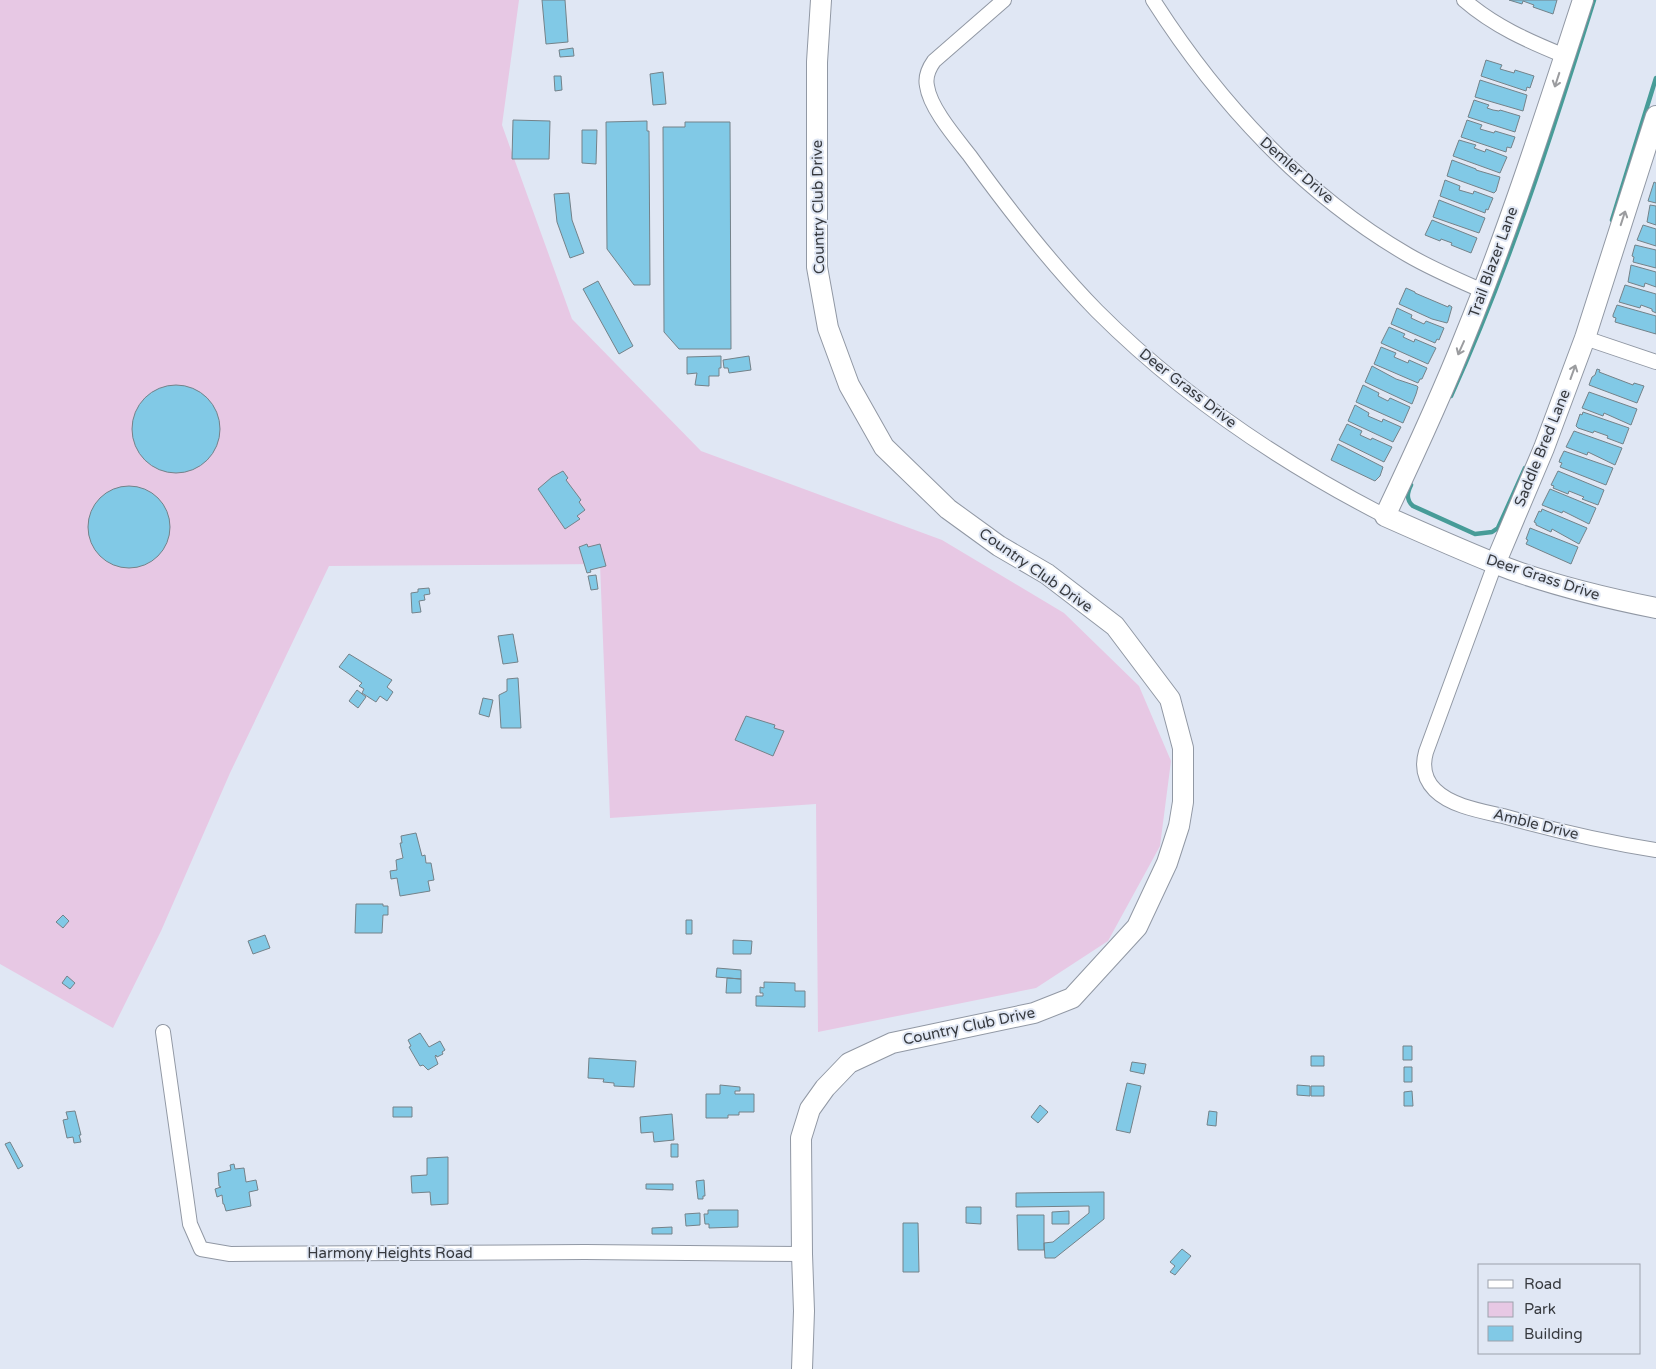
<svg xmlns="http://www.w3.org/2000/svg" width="1656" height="1369" viewBox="0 0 1656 1369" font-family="'Varela Round',sans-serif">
	<rect width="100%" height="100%" fill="#e0e7f4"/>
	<path fill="#e7c8e4" d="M0,0h519l-17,125 70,194 129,132 241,89 122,73 75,73 32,75 -11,85 -52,95 -72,47 -218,44 -2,-228 -206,14 -10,-254 -271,2 -99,207 -69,158 -48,97 -113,-64z"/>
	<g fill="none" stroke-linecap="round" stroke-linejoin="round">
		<path stroke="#479c98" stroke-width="4.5" d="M1612,220l44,-142
			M1451,396c58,-128 101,-262 143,-396
			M1411,485c-4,8 -5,15 2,21l62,28 17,-2 6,-4 27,-60"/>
	</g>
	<path fill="#81c9e6" stroke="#748289" d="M542,0h23l3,42 -22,2z
		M1509,0h48l-4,14 -20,-7 1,-2 -11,-4 -1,3z
		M573,48l1,8 -14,1 -1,-7z
		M1486,60l16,5 -2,4 14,4 1,-3 19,6 -4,12 -3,-1 -1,4 -45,-15z
		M663,72l3,32 -13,1 -3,-31z
		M554,76h7l1,14 -7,1z
		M1480,80l47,15 -4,16 -48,-14z
		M1474,100l15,5 -2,3 6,2 6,1 1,-1 20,6 -5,16 -47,-15z
		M513,120l37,1 -1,38h-37z
		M1467,120l15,5 -2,4 14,4 1,-2 20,6 -4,11 -4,-1 -1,5 -45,-15z
		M647,121v10h2l1,154h-16l-27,-36 -1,-127z
		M685,122h45l1,227h-52l-15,-17 -1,-205h22z
		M582,130h15l-1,34 -14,-1z
		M1459,140l17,5 -2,3 11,4 1,-3 21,8 -7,16 -47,-17z
		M1452,160l24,9v1l24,7 -4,14 -2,2 -47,-17z
		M1445,180l15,6 -1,4 14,4 1,-3 19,7 -5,12 -2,-1 -1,4 -45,-17z
		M1654,182l2,1v20l-8,-2z
		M569,193l3,27 12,33 -14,5 -13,-36 -3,-28z
		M1439,200l46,18 -6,15 -46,-16z
		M1650,205l6,1v19l-9,-3z
		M1432,220l45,18 -6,15 -20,-8 1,-2 -11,-4 -1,2 -15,-6z
		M1643,225l13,4v17l-19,-6z
		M1635,245l21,5v18l-23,-6 1,-5 -2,-1z
		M1631,265l25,7v15l-11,-4 -1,4 -16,-5z
		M598,281l35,65 -14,8 -36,-65z
		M1625,285l31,9v19l-4,-2v-2l-11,-4 -1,3 -21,-6z
		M1406,288l9,4v1l33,14 1,-2 3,2 -4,14 -1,2 -15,-4 -33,-15z
		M1617,305l39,11v18l-41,-12 1,-4 -3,-1v-2z
		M1397,308l15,7 -1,3 13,6 2,-3 18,7 -5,12 -2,-1 -2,4 -44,-19z
		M1389,327l16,7 -2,3 11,5 1,-3 21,9 -8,16 -47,-21z
		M1381,347l15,6 -2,4 14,6 1,-3 18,8 -5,11h-2l-2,4 -44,-19z
		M721,356v12h-2v8h-10v10l-14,-1 2,-12 -10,1v-17z
		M749,356l2,14 -22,3 -1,-5h-4l-1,-8z
		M1372,366l24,13 21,7 1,1 -2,7 -4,10 -47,-22z
		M1597,369l3,1 -1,2 34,13 1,-2 10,3 -7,17 -48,-18 3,-8 3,-2z
		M132 429a44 44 0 1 1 88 0a44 44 0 1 1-88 0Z
		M1363,385l16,8 -1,3 10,5 2,-3 20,9 -7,16 -47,-21z
		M1589,392l48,17 -6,16 -27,-12 -1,3 -21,-8z
		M1355,405l14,8 -1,3 14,6 1,-3 18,8 -8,15 -45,-21z
		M1583,412l46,16 -6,16 -16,-6 1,-2 -14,-5 -1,2 -15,-5 -2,-2 4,-12 2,1z
		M1347,424l15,7 -2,4 11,5 1,-2 20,9 -8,15 -45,-22z
		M1574,431l48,17 -7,17 -27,-13 -1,3 -21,-8z
		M1338,444l45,23 -3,9 -5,5 -44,-21z
		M1564,451l49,17 -7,17 -46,-18 2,-4 -3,-1 1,-3z
		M563,471l5,7 -2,2 15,20 -2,2 6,8 -8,6 3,3 -15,10 -27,-40 14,-12z
		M1558,471l46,19 -6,15 -16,-6 2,-2 -15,-6 -1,3 -15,-6 1,-2 -3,-1z
		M88 527a41 41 0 1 1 82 0a41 41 0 1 1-82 0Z
		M1550,489l46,19 -7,16 -26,-13 -1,2 -20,-8z
		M1542,509l45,19 -8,16 -27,-15 -1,3 -15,-7v-2l-2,-1 5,-11 2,1z
		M1530,528l48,19 -7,17 -45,-20 2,-4 -2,-1z
		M587,544l1,3 12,-3 6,22 -16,4 1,2 -4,1 -8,-26z
		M596,575l2,14 -7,1 -3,-14z
		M429,588l1,6 -6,1 1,5 -6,1 2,11 -9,1 -1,-20 7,-1v-3z
		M513,634l5,28 -15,2 -5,-28z
		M349,654l43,26 -5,7 6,5 -6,9 -7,-5 -4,6 -14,-9 2,-4 -5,-3 3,-3 -23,-16z
		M518,678l3,50h-20l-2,-33 8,-4v-12z
		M357,690l9,7 -8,11 -9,-7z
		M483,698l10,2 -4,17 -10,-3z
		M746,716l29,9 -1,3 10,3 -11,25 -38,-16z
		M416,833l6,23 3,-1 1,8h5l3,17 -6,1 2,10 -30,5 -3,-18 -6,1 -1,-8 7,-1 -1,-10 7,-2 -3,-15h2l-1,-7z
		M356,904h27v2h5v9h-5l-1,18h-27z
		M63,915l6,6 -6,7 -7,-6z
		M686,920h6v14h-6z
		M265,935l5,13 -17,6 -5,-13z
		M733,940l19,1 -1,13h-18z
		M717,968l24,2v9l-25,-2z
		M67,976l8,7 -5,6 -8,-6z
		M727,978l14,1v14h-15z
		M764,982l31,1v8h10v16l-49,-1v-10h7v-3h-3v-6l4,1z
		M420,1033l9,14 11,-6 5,9 -3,2 1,2 -6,3 -1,-2 -1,1 3,8 -10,6 -5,-5 -3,1 -11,-19 2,-1 -3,-6z
		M1403,1046h9v14h-9z
		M1311,1056h13v10h-13z
		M589,1058l47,3 -2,26 -20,-1v-3l-11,-1 1,-3 -16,-1z
		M1132,1062l14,2 -2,10 -14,-3z
		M1404,1067h8v15h-8z
		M1127,1083l14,3 -11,47 -14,-3z
		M720,1085l20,2v4h-5v3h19v18h-15v3h-11v3h-22v-24h14z
		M1297,1085l13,1v10l-13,-1z
		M1311,1086h13v10h-13z
		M1412,1091l1,15h-9v-14z
		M1040,1105l8,7 -10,11 -7,-6z
		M393,1107h19v10h-19z
		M75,1111l6,24h-2l2,7 -7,1 -1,-6 -6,1 -4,-18 5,-1 -2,-7z
		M1209,1111l8,1 -1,14 -9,-1z
		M672,1114l2,26 -20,2 -1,-10 -12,1 -1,-16z
		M10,1142l13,24 -5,3 -13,-25z
		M671,1144h7v13h-7z
		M448,1157v47l-17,1 -1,-13 -18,1 -1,-17 16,-1v-17z
		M234,1164l1,5 9,-1 2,14 10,-2 2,10 -9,2 2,14 -25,5 -2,-7h-1l-1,-9 -5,2 -2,-8 6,-2 -2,-1 -1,-13 13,-3 -1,-5z
		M704,1180l1,16h-2v3h-5l-2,-18z
		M646,1184h27v6l-27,-1z
		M1104,1192v27l-49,39h-10l-1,-15 9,-1 36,-29v-7l-73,1v-14z
		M966,1207h15v17l-15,-1z
		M708,1210h30v17l-29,1v-4h-4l-1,-10h4z
		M1069,1211v13h-17v-12z
		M700,1213v12l-14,1 -1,-12z
		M1017,1215h27v35h-26z
		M903,1223h15l1,49h-16z
		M672,1227v7h-20v-6z
		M1182,1249l9,7 -16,19 -5,-3 5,-6 -5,-4z"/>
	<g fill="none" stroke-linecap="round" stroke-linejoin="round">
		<g stroke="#9198a4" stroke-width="16">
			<path id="street" d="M1004,0l-70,61c-5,7 -9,16 -7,25 3,22 29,52 43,70 39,54 80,107 127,155 84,84 183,151 288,205
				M1153,0c65,102 150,194 255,255 24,14 50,25 75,36
				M1464,0c30,26 64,41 101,56
				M1585,338l71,24
				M1495,564l-69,188c-4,14 -2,27 9,38 16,16 46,21 68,26 50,14 101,26 153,34
				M163,1032l27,192 11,25 29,5 355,-2 217,2"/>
		</g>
		<g stroke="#9198a4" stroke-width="22">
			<path id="secondary" d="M1583,0c-37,113 -73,226 -118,336 -24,61 -52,121 -80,180 36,16 72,32 109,47 52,21 107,34 162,45
				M1495,564l49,-116 41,-110 71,-222
				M802,1369l2,-58 -2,-57 -1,-116 9,-29 15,-21 24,-25 43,-20 142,-30 38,-15 65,-71 30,-64 12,-37 4,-24v-54l-13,-49 -55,-73 -68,-52 -48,-28 -51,-37 -64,-62 -35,-62 -21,-57 -11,-61v-205l4,-62"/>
		</g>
		<use href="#street" stroke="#fff" stroke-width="14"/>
		<use href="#secondary" stroke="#fff" stroke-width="20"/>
	</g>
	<defs><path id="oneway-shaft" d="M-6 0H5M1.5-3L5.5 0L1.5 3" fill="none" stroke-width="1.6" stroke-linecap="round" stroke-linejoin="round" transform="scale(1.25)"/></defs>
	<g stroke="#9b9c9f">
		<use href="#oneway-shaft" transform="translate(1557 80) rotate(108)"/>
		<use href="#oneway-shaft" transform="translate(1623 218) rotate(-72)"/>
		<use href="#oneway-shaft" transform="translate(1461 348) rotate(114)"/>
		<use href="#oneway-shaft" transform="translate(1573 372) rotate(-70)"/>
	</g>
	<g text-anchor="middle" stroke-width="4" stroke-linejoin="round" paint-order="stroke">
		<g font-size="15" fill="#373a3f" stroke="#e0e7f4">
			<text transform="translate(1297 170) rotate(41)" y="5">Demler Drive</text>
			<text transform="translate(818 207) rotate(-91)" y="5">Country Club Drive</text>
			<text transform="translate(1493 262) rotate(-70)" y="5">Trail Blazer Lane</text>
			<text transform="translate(1188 388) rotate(38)" y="5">Deer Grass Drive</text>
			<text transform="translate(1542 448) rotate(-68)" y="5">Saddle Bred Lane</text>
			<text transform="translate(1036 570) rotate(35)" y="5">Country Club Drive</text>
			<text transform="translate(1543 577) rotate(18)" y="5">Deer Grass Drive</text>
			<text transform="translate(1536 824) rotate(14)" y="5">Amble Drive</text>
			<text transform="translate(969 1026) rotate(-12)" y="5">Country Club Drive</text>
			<text x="390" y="1258">Harmony Heights Road</text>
		</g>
	</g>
	<rect x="1478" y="1264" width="162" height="90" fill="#e0e7f4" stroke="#9ca2ac"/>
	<rect x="1488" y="1280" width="25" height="8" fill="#ffffff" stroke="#9ca2ac"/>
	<text x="1524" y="1289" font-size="15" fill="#373a3f">Road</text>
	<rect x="1488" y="1302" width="25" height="15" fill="#e7c8e4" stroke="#9ca2ac"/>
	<text x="1524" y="1314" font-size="15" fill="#373a3f">Park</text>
	<rect x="1488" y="1326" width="25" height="15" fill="#81c9e6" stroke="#9ca2ac"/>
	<text x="1524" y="1339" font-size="15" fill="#373a3f">Building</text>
</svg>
